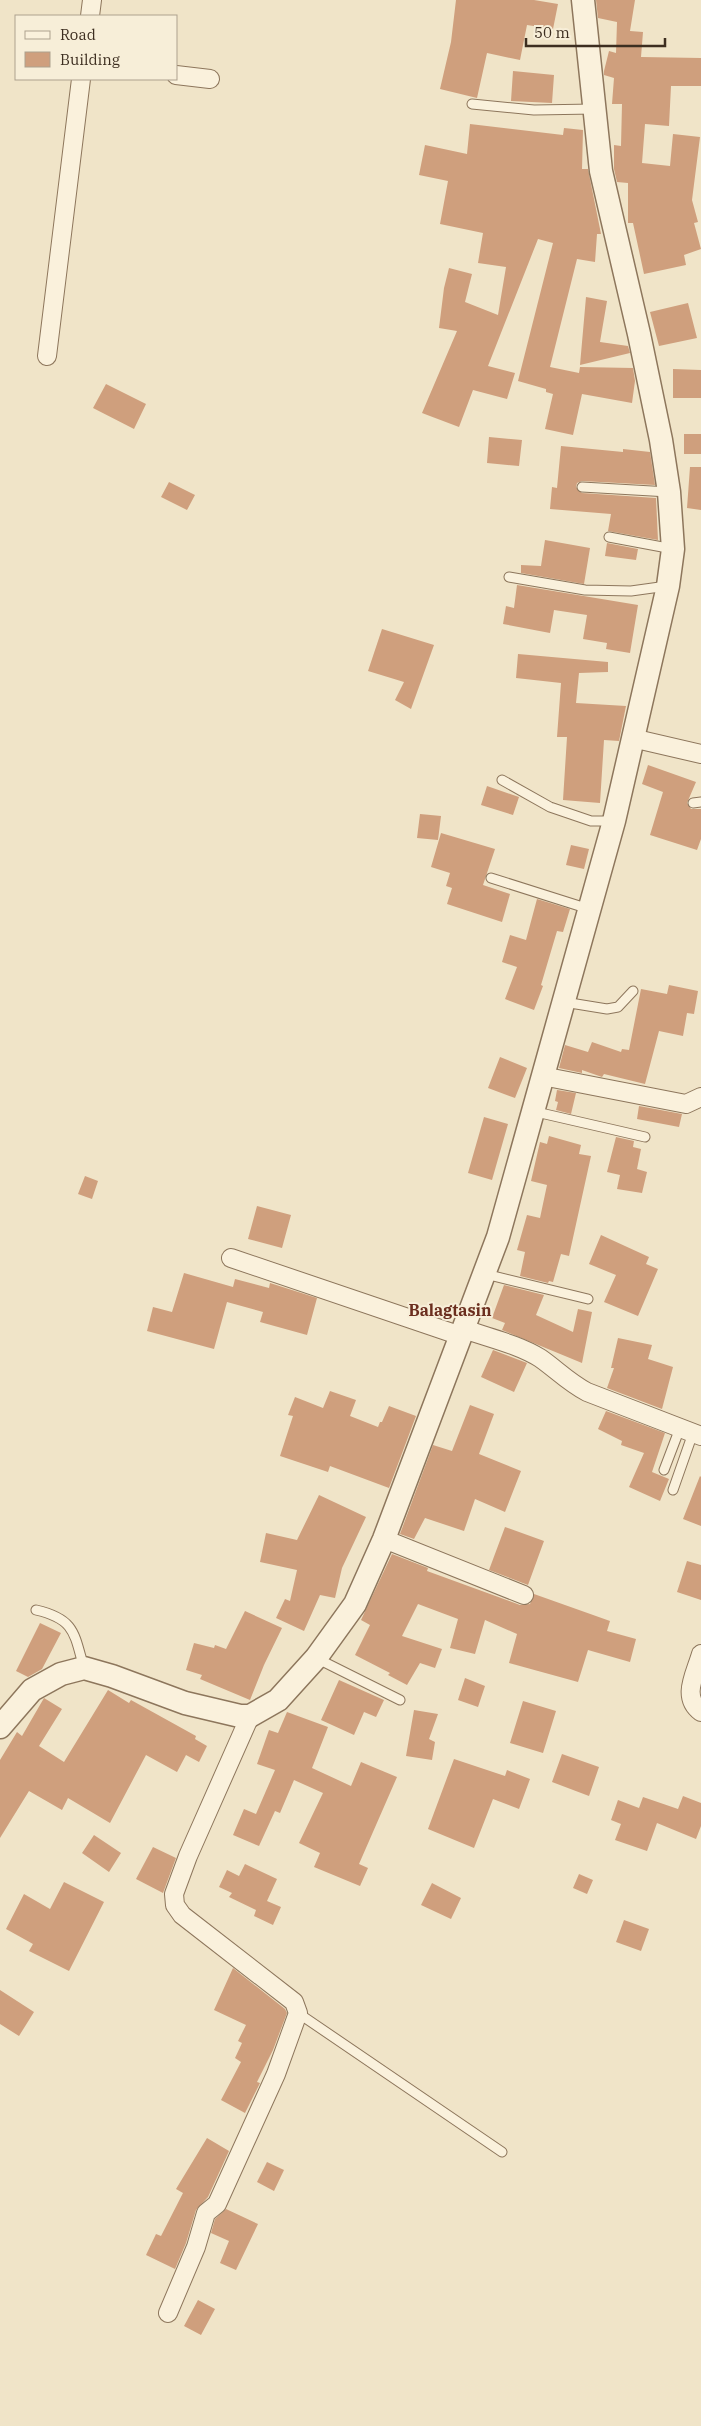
<svg xmlns="http://www.w3.org/2000/svg" width="701" height="2426" viewBox="0 0 701 2426" font-family="'IBM Plex Serif',serif">
	<rect width="100%" height="100%" fill="#f0e4c8"/>
	<path fill="#cf9f7d" d="M456,0h78l24,4 -5,25 -26,-4 -7,35 -33,-7 -10,45 -37,-9 11,-47z
		M596,0h39l-5,31 13,1 -2,25 60,1v28h-30l-2,40 -24,-2 -3,39 28,3 3,-32 27,3 -8,63 6,22 -4,1 7,26 -17,6 2,10 -42,9 -11,-51h-5v-40l-11,-1 -3,-13v-24l7,1 1,-42h-10l2,-26 -10,-3v-4l5,-20 7,2 1,-31 -19,-4z
		M513,71l41,4 -2,28 -41,-2z
		M470,124l93,11 1,-7 19,2 -1,39h6l13,65h-4l-2,28 -18,-3 -27,108 29,6 1,-6 53,1 2,13 -3,22 -50,-9 -9,41 -28,-6 8,-35 -7,-2v-3l-28,-8 35,-138 -15,-4 -50,127 27,7 -8,26 -34,-9 -14,37 -37,-14 35,-82 -18,-3 5,-40 5,-20 23,6 -7,28 33,13 8,-48 -28,-4 5,-30 -43,-9 8,-43 -29,-6 6,-30 42,9z
		M586,297l21,4 -7,41 28,4 2,7 -50,12z
		M688,303l9,35 -38,8 -9,-34z
		M673,369l28,1v28h-28z
		M106,384l40,20 -12,25 -41,-21z
		M684,434h17v20h-17z
		M489,437l33,3 -3,26 -32,-3z
		M561,446l62,6v-3l27,3 5,33 -73,-4 -5,2 -1,4 6,6 74,5 2,42 -50,-9 3,-17 -61,-5 2,-22 5,1z
		M690,467h11v43l-14,-2z
		M169,482l26,13 -8,15 -26,-13z
		M545,540l45,8 -6,36 -63,-11v-8l20,1z
		M607,543l31,6 -2,11 -31,-4z
		M517,585l121,20 -8,48 -24,-4 1,-6 -24,-4 4,-24 -33,-5 -4,23 -47,-9 3,-18 8,2z
		M382,629l52,16 -23,64 -16,-9 9,-18 -36,-11z
		M518,654l90,8v10l-29,1 -3,30 50,3 -7,35 -15,-1 -4,63 -37,-3 4,-63h-10l4,-54 -45,-5z
		M648,765l48,17 -9,21 4,6h10v30l-4,11 -47,-15 13,-43 -21,-8z
		M487,786l32,11 -6,18 -32,-10z
		M420,814l21,2 -3,24 -21,-2z
		M441,833l54,16 -12,36 27,9 -8,28 -55,-18 5,-16 -6,-2 4,-13 -19,-6z
		M571,845l18,4 -5,20 -18,-4z
		M537,899l33,10 -7,23 -6,-1 -16,54 2,1 -9,24 -29,-11 12,-32 -15,-5 8,-27 16,5z
		M669,985l29,6 -4,23 -7,-1 -4,23 -24,-5 -14,53 -41,-10 -2,3 -20,-7v3l-23,-5 6,-23 23,7 4,-10 29,10 1,-3 7,1 12,-61 26,5z
		M500,1057l27,11 -12,30 -27,-10z
		M557,1090l19,3 -5,21 -15,-4 2,-8 -3,-1z
		M639,1106l43,8 -3,13 -42,-8z
		M484,1117l24,7 -16,56 -24,-7z
		M549,1136l32,9 -2,9 12,2 -22,100 -8,-2 -8,28 -4,-1 -1,2 -28,-7 5,-24 -8,-2 10,-35 13,3 7,-33 -16,-4 9,-39 7,2z
		M616,1137l18,4 -1,6 8,2 -4,20 10,3 -5,21 -25,-4 3,-14 -13,-3z
		M85,1176l13,5 -6,18 -14,-5z
		M257,1206l34,9 -9,33 -34,-9z
		M601,1235l48,22 -3,7 12,5 -20,47 -34,-14 12,-27 -27,-11z
		M184,1273l49,14 2,-8 34,9 1,-5 47,15 -10,37 -47,-13 3,-10 -36,-10 -13,47 -67,-18 6,-24 19,5z
		M504,1285l40,10 -8,20 37,17 5,-23 14,3 -10,51 -80,-33 3,-7 -13,-5z
		M618,1338l34,7 -4,14 25,8 -11,42 -55,-21 7,-20h-3z
		M493,1350l34,13 -13,29 -33,-15z
		M330,1391l26,9 -6,16 28,11 2,-5h2l7,-16 27,10 -27,72 -59,-22 -2,6 -48,-16 13,-40 -5,-1 7,-18 28,11z
		M470,1405l24,9 -15,40 42,17 -16,41 -30,-13 -11,32 -39,-13 -11,21 -14,-5 33,-89 19,6z
		M606,1411l59,22 -13,39 17,7 -9,22 -31,-14 15,-34 -23,-8 1,-4 -24,-12z
		M700,1476l1,1v49l-18,-7z
		M319,1495l47,22 -24,51 -7,30 -15,-3 -16,36 -28,-13 9,-19 5,2 7,-31 -37,-8 6,-29 31,7z
		M505,1527l39,14 -16,44 -39,-15z
		M392,1554l36,14 -1,3 93,34 10,-1 4,-10 76,27 -3,10 29,8 -6,23 -42,-12 -10,32 -69,-19 8,-29 -32,-14 -10,34 -25,-6 8,-29 -40,-15 -16,32 40,13 -7,19 -15,-5 -13,22 -19,-10 2,-2 -35,-18 15,-30 -9,-5z
		M687,1561l14,4v35l-24,-8z
		M245,1611l37,17 -18,37 -14,35 -50,-21 2,-4 -16,-5 8,-27 20,5 1,-3 11,4z
		M40,1623l21,10 -19,36 -14,8 -12,-6z
		M465,1678l20,8 -7,21 -20,-7z
		M339,1680l45,20 -8,17 -12,-5 -10,23 -33,-15z
		M108,1690l21,13 2,-3 65,36 -1,3 12,7 -8,16 -13,-7 -9,17 -31,-17 -36,68 -42,-25 -6,12 -33,-19 -29,47v-78l17,-28 5,4 22,-38 18,11 -23,37 25,16z
		M523,1701l33,10 -13,42 -33,-10z
		M414,1710l24,4 -9,25 6,3 -3,18 -26,-4z
		M287,1712l41,15 -16,41 39,18 10,-24 36,15 -38,87 9,4 -8,18 -46,-19 6,-14 -21,-10 24,-50 -29,-13 -14,33 -5,-2 -16,35 -26,-11 11,-26 12,5 19,-44 -18,-6 12,-34 9,3z
		M562,1754l37,13 -10,29 -37,-14z
		M454,1759l51,17 2,-6 23,9 -11,30 -26,-10 -19,49 -46,-19z
		M683,1796l18,7v23l-5,13 -39,-16 -10,28 -32,-11 6,-16 -10,-4 7,-20 21,8 4,-11 35,12z
		M94,1835l27,18 -12,19 -27,-19z
		M153,1847l23,11 -13,35 -27,-14z
		M245,1864l32,15 -10,22 14,6 -8,18 -19,-9 2,-6 -27,-13 3,-4 -13,-6 8,-17 12,6z
		M579,1874l14,6 -6,14 -14,-6z
		M64,1882l40,20 -35,69 -40,-20 4,-7 -27,-15 18,-35 26,15z
		M432,1883l29,15 -10,21 -30,-14z
		M624,1920l25,9 -8,22 -25,-9z
		M233,1968l52,41 2,4 -14,37 -16,32 3,1 -15,30 -24,-13 20,-38 -6,-4 7,-15 -4,-2 8,-16 -32,-15z
		M0,1990l34,22 -15,24 -19,-12z
		M207,2138l22,13 -21,46 -12,13 -10,33 -11,26 -29,-14 10,-21 5,2 22,-43 -7,-4z
		M267,2162l17,8 -10,21 -17,-9z
		M226,2209l32,15 -22,46 -16,-7 9,-22 -18,-8 4,-14z
		M198,2300l17,9 -14,26 -17,-9z"/>
	<g fill="none" stroke-linecap="round" stroke-linejoin="round">
		<g stroke="#8d765c" stroke-width="11">
			<path id="service" d="M472,104l62,6 60,-1
				M582,487l87,5
				M609,537l64,12
				M509,577l76,13 46,1 36,-5
				M502,780l48,27 41,14h23
				M693,803l8,-1
				M491,878l98,31
				M564,1002l43,7 11,-2 15,-16
				M532,1111l113,26
				M485,1274l103,25
				M664,1470l16,-42
				M673,1490l20,-57
				M36,1610c39,9 38,23 48,58
				M316,1658l84,42
				M298,2013l204,139"/>
		</g>
		<g stroke="#8d765c" stroke-width="20">
			<path id="minor" d="M90,16l2,-16
				M176,75l34,4
				M47,356l34,-277
				M632,738l69,16
				M542,1076l144,28 15,-7
				M231,1258l230,78
				M464,1329c25,9 53,15 76,29 16,11 28,24 47,34l114,44
				M384,1539l140,56
				M701,1654c-6,21 -20,43 0,58
				M168,2313l28,-66 10,-34 11,-9 59,-130 22,-61 -4,-11 -112,-87 -7,-10 -1,-11 14,-38 62,-140"/>
		</g>
		<g stroke="#8d765c" stroke-width="25">
			<path id="tertiary" d="M0,1727l32,-37 29,-16 23,-6 28,8 73,27 55,13h10l28,-16 38,-42 39,-54 29,-65 114,-302 116,-416 54,-235 5,-37 -4,-57 -8,-52 -22,-106 -38,-163 -18,-171"/>
		</g>
		<use href="#service" stroke="#faf1dc" stroke-width="9"/>
		<use href="#minor" stroke="#faf1dc" stroke-width="18"/>
		<use href="#tertiary" stroke="#faf1dc" stroke-width="22"/>
	</g>
	<g text-anchor="middle" stroke-width="4" stroke-linejoin="round" paint-order="stroke">
		<g font-size="16" font-weight="bold" fill="#6b2e1e" stroke="#f7eed8">
			<text x="450" y="1316">Balagtasin</text>
		</g>
	</g>
	<rect x="15" y="15" width="162" height="65" fill="#f7eed8" stroke="#ada18e"/>
	<rect x="25" y="31" width="25" height="8" fill="#faf1dc" stroke="#ada18e"/>
	<text x="60" y="40" font-size="15" fill="#3d2e20">Road</text>
	<rect x="25" y="52" width="25" height="15" fill="#cf9f7d" stroke="#ada18e"/>
	<text x="60" y="65" font-size="15" fill="#3d2e20">Building</text>
	<path d="M526 38v8h139v-8" fill="none" stroke="#3d2e20" stroke-width="2.5"/>
	<text x="534" y="38" font-size="15" fill="#3d2e20" stroke="#f7eed8" stroke-width="4" paint-order="stroke">50 m</text>
</svg>
